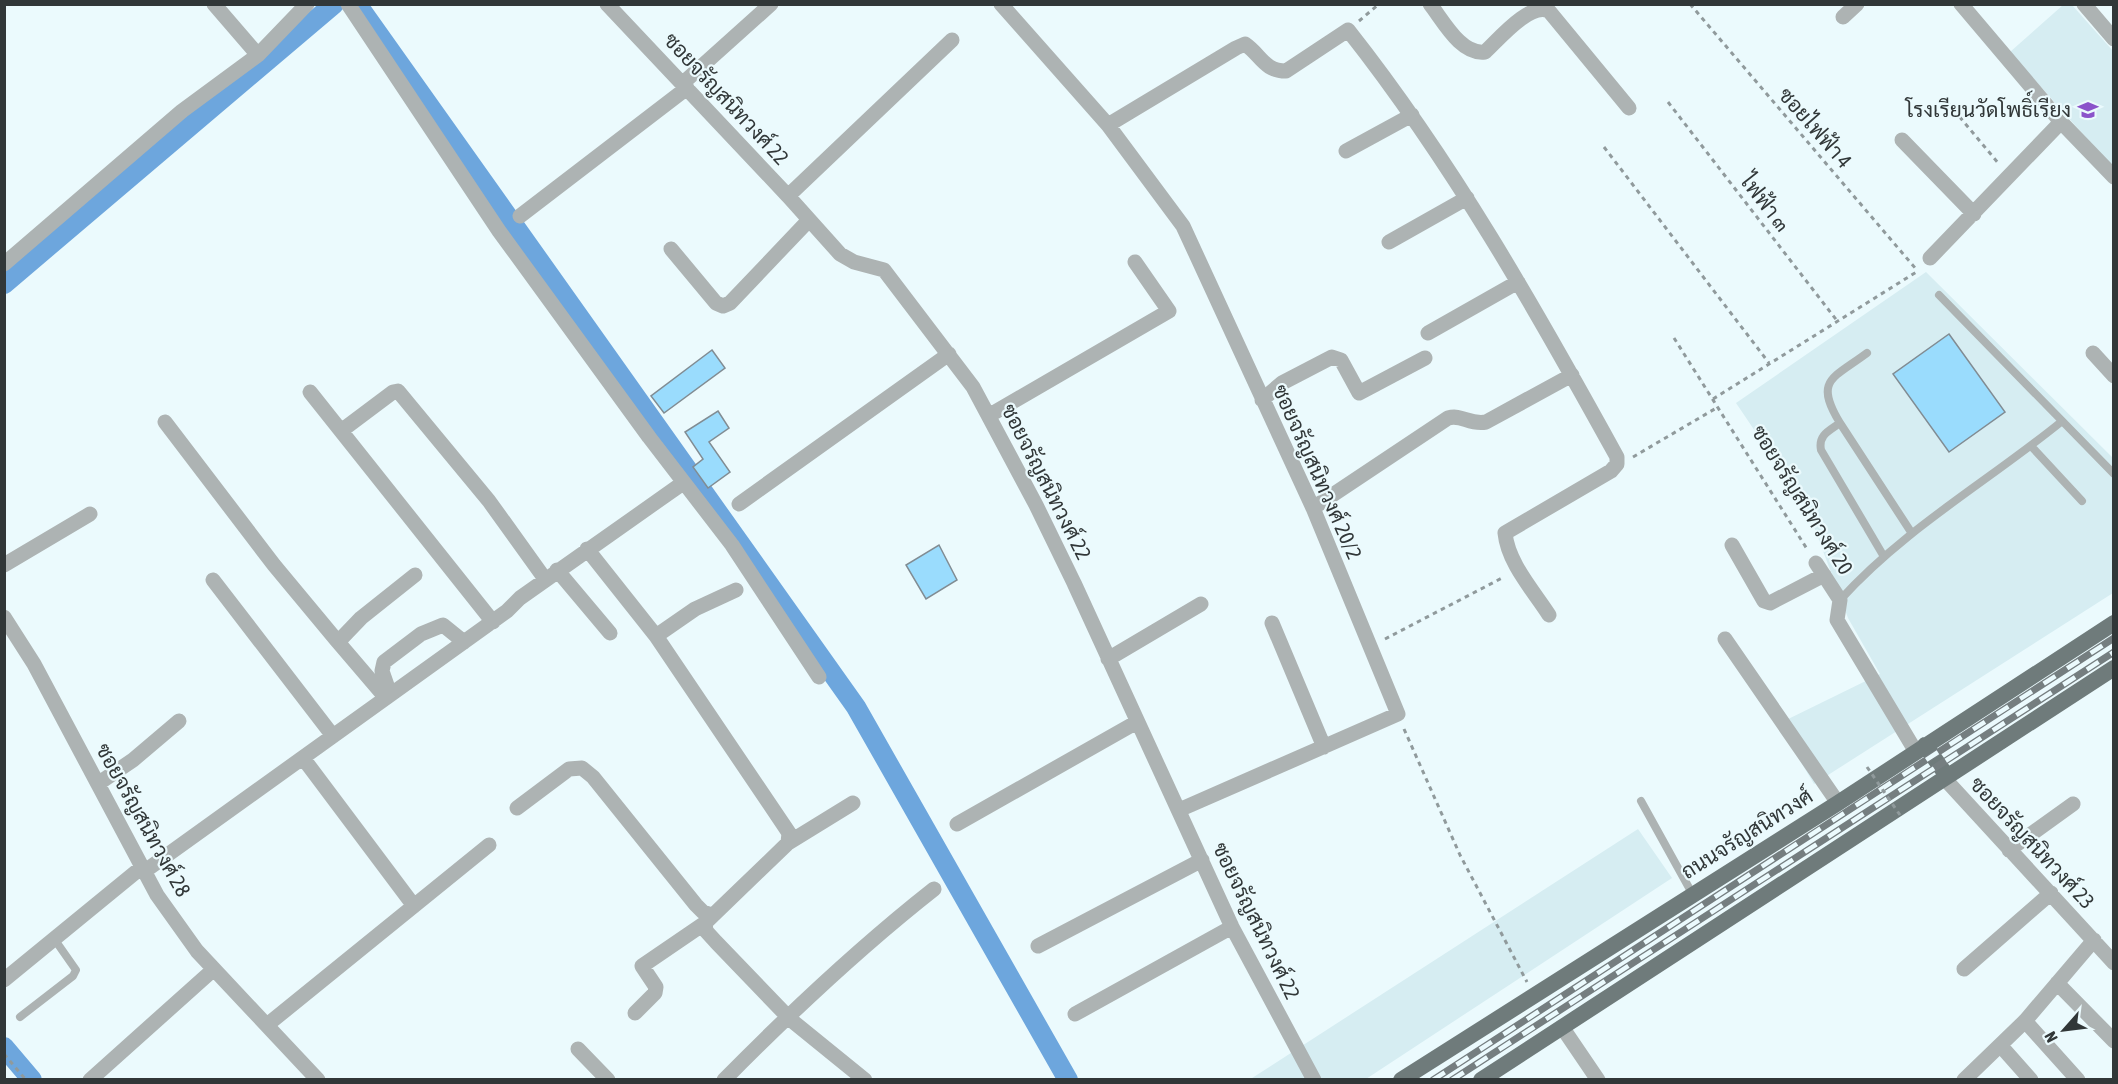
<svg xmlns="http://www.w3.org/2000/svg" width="2118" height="1084" viewBox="0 0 2118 1084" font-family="'Asap Condensed',Sarabun,sans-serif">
	<rect width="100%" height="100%" fill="#ebfafd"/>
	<path fill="#d6edf2" d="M2063,5h9l41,46v117l-103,-116z
		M1926,272l187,186v135l-299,191 -36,-60 102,-50 -32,-56 -41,-110 -71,-105z
		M1638,829l34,49 -306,201 -117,1z"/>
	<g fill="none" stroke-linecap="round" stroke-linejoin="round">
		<path stroke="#6da6dd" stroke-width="20" d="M357,4l499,703 212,373
			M4,284l330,-280
			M4,1047l28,33"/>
	</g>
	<path fill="#9adcfd" stroke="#818c93" stroke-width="1.5" d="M1949,334l56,78 -56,40 -56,-78z
		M712,350l13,18 -61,45 -13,-17z
		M718,411l11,17 -20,14 21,30 -22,16 -15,-21 10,-8 -18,-27z
		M939,545l18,35 -31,19 -20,-34z"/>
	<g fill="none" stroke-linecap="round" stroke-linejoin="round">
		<path stroke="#909a9c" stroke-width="3" stroke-dasharray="4.5 4.5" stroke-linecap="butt" d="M1690,4l226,265
			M1359,21l20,-17
			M1668,102l170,220
			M1948,103l51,61
			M1604,147l165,216
			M1674,338l133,211
			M1713,399l205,-128
			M1633,457l85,-50
			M1385,639l117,-61
			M1404,729l56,126 67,127
			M4,1054l22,26"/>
		<path stroke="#adb3b3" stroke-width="8" d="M1939,295l175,179
			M1840,423c-26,-43 -8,-44 27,-70
			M2031,446l51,55
			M1883,555l-62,-105c-3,-15 8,-19 19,-27l71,109
			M1840,600c64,-71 147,-118 221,-178
			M1641,801l52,94
			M20,1017l53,-41 3,-6 -21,-30"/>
		<path stroke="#adb3b3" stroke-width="15" d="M214,4l44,51
			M348,4l151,227 150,206 83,108 87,132
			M607,4l181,192 52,58 14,8 30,8 89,117 63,118 38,78 158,344 82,153
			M1001,4l107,121 75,101 130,282 85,206 -219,96
			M1430,4c14,18 31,51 55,48 14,-13 45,-50 64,-41l80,97
			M1961,4l100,118 53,55
			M2084,4l30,35
			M1843,17l14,-13
			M683,83l88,-79
			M1108,125l128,-77 9,-4c16,11 19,27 41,27l62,-41c105,133 188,280 269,427v7l-6,7 -106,62c3,30 28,57 44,82
			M1902,140l72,74
			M1346,151l66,-36
			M788,196l164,-156
			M520,216l167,-128
			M1389,242l78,-44
			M671,249l45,54 7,3 7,-3 79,-83
			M1930,258l131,-136
			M4,264l178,-153 76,-56 49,-51
			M1428,333l90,-51
			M2093,353l21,23
			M310,392l183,230
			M1262,400l20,-17 50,-26 9,3 18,33 66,-35
			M990,415l179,-104 -34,-49
			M165,422l109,143 64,77
			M341,431l52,-39 5,-1 91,110 56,78
			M739,504l210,-150
			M1313,508l135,-90c14,-4 21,7 38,4l86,-47
			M1732,545l32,56 6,2 54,-28
			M587,549l69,87 129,191 4,6 -1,10
			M1816,563l24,37 -3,20 79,132
			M4,565l86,-51
			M557,570l53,63
			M213,580l120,156
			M4,617l30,47 123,231 40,56 121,129
			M1272,623l52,124
			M656,636l39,-27 41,-19
			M1725,639l113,164
			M1108,659l93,-55
			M390,694l-8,-23 2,-9 37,-28 22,-9 21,17
			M385,697l-47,-55 23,-24 54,-43
			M303,758l111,148
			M1944,778l170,185
			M99,783l34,-23 46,-39
			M517,808l52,-39 13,-1 11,9 103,128 7,7 9,3
			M957,824l180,-102
			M2009,850l64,-46
			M145,871l362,-260 13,-13 163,-115
			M705,923l1,8 10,11 75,78 74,60
			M1038,946l164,-86
			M1964,969l87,-76
			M4,980l138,-113
			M2057,983l57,58
			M635,1013l20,-20 1,-6 -14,-21 63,-43 83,-80 65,-40
			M1075,1014l157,-87
			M2025,1021l53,59
			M267,1025l222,-180
			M1562,1027l36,53
			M2000,1045l31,35
			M578,1049l30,31
			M90,1080l124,-111
			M724,1080c67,-68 135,-132 210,-191
			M1964,1080l61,-59 69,-81"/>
		<path stroke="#6f7b7b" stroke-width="16" d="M1925,745l22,31
			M1401,1080l437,-277 276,-180
			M1481,1080l633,-412"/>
		<g stroke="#757e80" stroke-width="7">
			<path id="rail" d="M1433,1080l681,-442
				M1452,1080l662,-428"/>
		</g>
		<use href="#rail" stroke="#ebfafd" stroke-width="4.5" stroke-dasharray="14" stroke-linecap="butt"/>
		<path stroke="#909a9c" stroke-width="3" stroke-dasharray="4.5 4.5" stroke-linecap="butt" d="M1867,767l33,48"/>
	</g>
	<defs>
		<g id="school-bare" transform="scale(1.62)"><path d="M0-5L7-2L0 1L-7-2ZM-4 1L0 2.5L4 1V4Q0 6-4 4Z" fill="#8b53ca" stroke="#ebfafd" stroke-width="2.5" paint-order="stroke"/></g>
	</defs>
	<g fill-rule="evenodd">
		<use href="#school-bare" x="2088" y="110"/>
	</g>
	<g text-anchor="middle" stroke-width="4.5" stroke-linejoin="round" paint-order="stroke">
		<g font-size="21" fill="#313738" stroke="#ebfafd">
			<text transform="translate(726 99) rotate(47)" y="7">ซอยจรัญสนิทวงศ์ 22</text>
			<text transform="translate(1815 128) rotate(49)" y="7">ซอยไฟฟ้า 4</text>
			<text transform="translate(1765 203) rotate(52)" y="7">ไฟฟ้า ๓</text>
			<text transform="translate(1317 472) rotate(66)" y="7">ซอยจรัญสนิทวงศ์ 20/2</text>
			<text transform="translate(1046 482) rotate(63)" y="7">ซอยจรัญสนิทวงศ์ 22</text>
			<text transform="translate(1802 500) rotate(58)" y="7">ซอยจรัญสนิทวงศ์ 20</text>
			<text transform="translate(143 820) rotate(61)" y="7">ซอยจรัญสนิทวงศ์ 28</text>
			<text transform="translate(1747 834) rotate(-32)" y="7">ถนนจรัญสนิทวงศ์</text>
			<text transform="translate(2032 843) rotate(47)" y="7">ซอยจรัญสนิทวงศ์ 23</text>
			<text transform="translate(1256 921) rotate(64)" y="7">ซอยจรัญสนิทวงศ์ 22</text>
		</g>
		<g font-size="21" fill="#313738" stroke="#ebfafd" text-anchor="end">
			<text x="2071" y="117">โรงเรียนวัดโพธิ์เรียง</text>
		</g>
	</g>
	<rect width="2118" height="1084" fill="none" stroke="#313738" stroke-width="12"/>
	<g transform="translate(2064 1030) rotate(242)" stroke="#ebfafd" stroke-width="4.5" paint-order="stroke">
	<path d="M0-4.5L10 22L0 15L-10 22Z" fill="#313738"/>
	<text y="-9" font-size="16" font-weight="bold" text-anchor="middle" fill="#313738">N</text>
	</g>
</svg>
